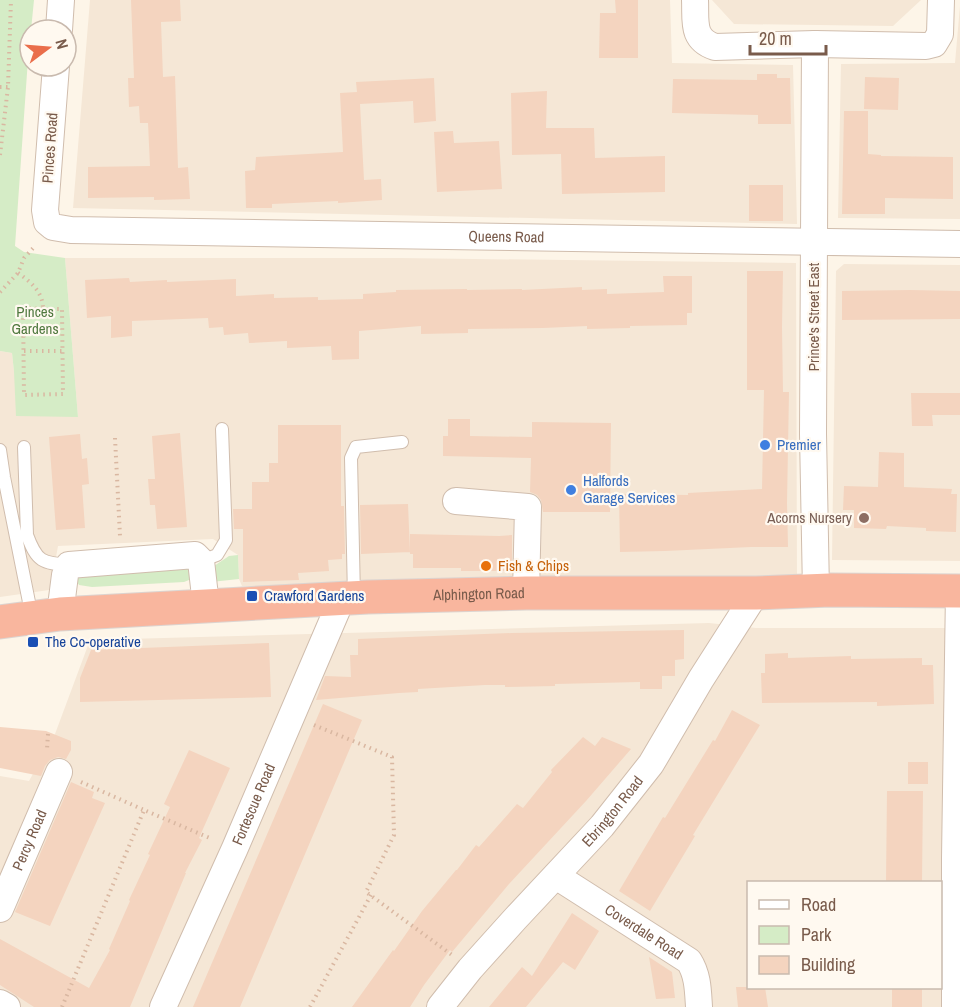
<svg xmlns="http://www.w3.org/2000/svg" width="960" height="1007" viewBox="0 0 960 1007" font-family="'Archivo Narrow',sans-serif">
	<rect width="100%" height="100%" fill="#fdf5e8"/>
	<path fill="#f5e7d6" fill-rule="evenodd" d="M90,0h580l2,63 121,2 4,159 -724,-16z
		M712,0h209l-28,26 -159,-2z
		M960,6v213l-122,-1 3,-154 114,-1z
		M65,258h335l396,5 1,322 -458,3 -97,-2 -3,-7 -1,-24 -25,-16 -155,7 -4,22 -5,22 -49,7v-246l12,2 2,19 64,45z
		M844,264l116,1v296l-128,-1 4,-289z
		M709,623l47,5h204v379h-960v-231l29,5 26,-47 35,-94zM748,882h192v106h-192z"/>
	<path fill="#d5ecc6" d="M0,0h34l-3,30h-1l-15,216 9,6 41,6 13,159 -62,-1 -2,-44 -2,-19 -12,-2z
		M238,555l1,24 -28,3 3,-16 15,-10z
		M189,568l3,7 -3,5 -5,2 -92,5 -13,-2 -4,-7 4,-5z"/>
	<path fill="#f4d4bf" d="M131,0h49l1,21 -20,1 2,55 12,-1 3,92 10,-1 2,32 -36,1v-3l-66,1v-31l62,-1 -2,-43h-8l-1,-17 -10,1 -1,-29h6z
		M615,0h23v58h-39l1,-45h16z
		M757,74h20v4h13l1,46h-33v-9l-86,-2 1,-34 84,1z
		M865,77l34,1 -1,32 -34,-1z
		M434,78l2,43 -22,2 -1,-22 -53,3 4,76 17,-1 1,21 -44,3v-2l-66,3v4h-26l-1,-37 10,-1 1,-13 87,-5 -3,-59 17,-1 -1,-10z
		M547,91l-1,37h48l1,30 70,-2v36l-103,2 -1,-40 -49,1 -1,-62z
		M844,111h24v43l13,1v1l72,1v42l-68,-1v16h-43z
		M453,131l1,12 45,-2 3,48 -65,3 -3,-60z
		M749,185h34v36h-34z
		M747,271h36l-1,56 1,65h6l-2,111 1,44h-37l-86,4 -45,1 -1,-58 69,1v-2l74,-4 2,-99h-17z
		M663,276h29v37h-5v12l-57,1v2l-43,1v-3l-44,2 -75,1v4l-47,1v-8l-62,5v28l-27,1 -1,-14 -44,2v-7l-38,2 -1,-10 -24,2 -1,-8 -14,1 -1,-10 -76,3v15l-21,2v-22l-24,2 -2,-38 44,-2 1,4 37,-2v2l69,-3v17l38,-2v4l44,-1v3l45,-1v-5l33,-2v-2l71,-1v1l55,-1v1l60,-3v3l25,-1v5l57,-2z
		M910,290l50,1v28l-118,1v-29z
		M911,393h49v22h-28l1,11h-21z
		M448,419h22v17l62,1v-15l79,1 -1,89h-67l-2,-12 -4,-5 -7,-3 1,-34 -88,-2v-20h5z
		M278,425h63v81h3l1,48h-3v5l-14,1 1,11 -31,2 1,7 -56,2v-53h-9l-1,-20h19v-27h17v-19h9z
		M180,433l7,94 -30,2 -2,-24h-5l-2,-26h7l-3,-43z
		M80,434l2,25 5,-1 2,26 -7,1 3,43 -29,2 -7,-93z
		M879,452l25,1v34l48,2 -1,5h6l-1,38 -30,-1v-3l-39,-2 -1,3 -32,-1v-18h-11l1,-24 34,1z
		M408,504l2,48 -49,2 -1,-49z
		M410,534l89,2 13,-1v36h-51v-3h-48v-14h-3z
		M684,630v29l-9,1v16h-13v13h-22v-7l-85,2v2l-50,1v-2h-20l-67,4v3l-19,1 -83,7 9,-24 26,1 -1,-22h8v-16l154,-6z
		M269,643l2,54 -191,5v-24l11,-28z
		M788,653v5l63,-2v3l71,-1v7h11l1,39 -57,2v-4l-115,1 -1,-30h4v-19z
		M323,704l39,16 -122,287h-47z
		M732,710l28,15 -67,110 2,1 -45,75 -31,-20 44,-74 2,1 48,-78 2,1z
		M0,727l46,4 25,10v9l-5,9 -8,-2 -8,3 -5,6 -4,10 -41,-8z
		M583,737l12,9 7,-9 29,12 -45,52 -77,83 -57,68 -2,-2 -26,35 -14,22h-58l41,-57 1,1 28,-40 34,-41h1l19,-25 3,2 38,-43 6,4 29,-36 -1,-2z
		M189,750l41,18 -31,70 3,2 -17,33h1l-56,134h-96l-34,-22v-46l89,49 21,-38 -1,-1 21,-48 -1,-1 21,-45 -2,-1 22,-47 -6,-3z
		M908,762h20v22h-20z
		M71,782l23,10 -2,6 13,5 -55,123 -35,-14z
		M887,791h36l-1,91h-36z
		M572,913l27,18 -24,39 -12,-8 -37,45h-37l33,-40 10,9z
		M649,957l23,15 3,26 -19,1z
		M736,987h29l3,20h-30z
		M892,987h30v20h-30z"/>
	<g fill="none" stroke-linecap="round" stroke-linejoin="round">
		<g stroke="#d0bdad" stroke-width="14">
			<path id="lane" d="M24,447l3,88c10,27 15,28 42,30
				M0,450l4,27 28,140
				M201,561l16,-6 9,-15 -4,-111
				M354,597l-3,-139 5,-11 46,-5"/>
		</g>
		<g stroke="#d0bdad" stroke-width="28">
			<g id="street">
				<path d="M695,0c1,21 -4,39 20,47l100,-3 111,2 8,-2 6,-10 1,-34"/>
				<path d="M59,30l2,-30"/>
				<path d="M815,44l-2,390 3,157"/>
				<path id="s1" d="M56,66l-11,144 2,12 6,5 18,3 889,14"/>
				<path d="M456,501l72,6 -2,86"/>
				<path d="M60,614l5,-39 4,-10 126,-10 6,6 5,44"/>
				<path id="s2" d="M556,876l133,85c9,14 9,30 10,46"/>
				<path id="s3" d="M0,909l59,-137"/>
				<path d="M0,1003l7,4"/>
				<path id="s4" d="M163,1007l72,-159 102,-238 1,-11"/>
				<path id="s5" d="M440,1007l30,-38 45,-50 87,-93 49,-62 50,-85 55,-86"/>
				<path d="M955,1007v-149l4,-267"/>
			</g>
		</g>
		<g stroke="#dcd4d0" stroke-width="35">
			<g id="highway">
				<path id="s6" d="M0,622l60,-8 308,-17 158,-4h230l74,-3 130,1"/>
			</g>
		</g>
		<path stroke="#d9b7a1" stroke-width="4" stroke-dasharray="1.5 4.5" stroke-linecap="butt" d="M0,87h8
			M0,155l8,-68 3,-87
			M18,273c13,9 25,19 25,36h19l1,85 -39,1 -1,-87 20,1
			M0,292l18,-19 6,-15 11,-12
			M24,351h39
			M115,438l5,98
			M314,725l78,32 2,78 -28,57 86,63
			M48,734l-1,15 2,1
			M81,782l63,28
			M62,1007l82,-197 68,29
			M310,1007l61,-112"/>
		<use href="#lane" stroke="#fff" stroke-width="12"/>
		<use href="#street" stroke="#fff" stroke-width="26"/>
		<use href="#highway" stroke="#f9b69e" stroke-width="33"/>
	</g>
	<g fill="#3f7fe0" stroke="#fff9f0" stroke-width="2">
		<circle cx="765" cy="445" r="6"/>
		<circle cx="571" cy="490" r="6"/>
	</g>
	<circle fill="#8d6e63" stroke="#fff9f0" stroke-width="2" cx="864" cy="518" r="6"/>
	<circle fill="#e8710a" stroke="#fff9f0" stroke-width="2" cx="486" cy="566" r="6"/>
	<g fill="#1a4fb4" stroke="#fff9f0" stroke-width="2">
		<rect x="246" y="590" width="12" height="12" rx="3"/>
		<rect x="27" y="636" width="12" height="12" rx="3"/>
	</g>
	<g text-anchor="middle" stroke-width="4.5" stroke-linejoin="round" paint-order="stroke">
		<g font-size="15" fill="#795b4b" stroke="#fff9f0">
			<text transform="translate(50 148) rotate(-86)" y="5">Pinces Road</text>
			<text dy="5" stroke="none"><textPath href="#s1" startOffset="618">Queens Road</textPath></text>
			<text transform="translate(814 317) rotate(-90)" y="5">Prince's Street East</text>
			<text dy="5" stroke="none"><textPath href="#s6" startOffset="480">Alphington Road</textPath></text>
			<text dy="5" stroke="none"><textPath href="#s4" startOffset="222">Fortescue Road</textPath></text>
			<text dy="5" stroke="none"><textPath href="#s5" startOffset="261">Ebrington Road</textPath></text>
			<text dy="5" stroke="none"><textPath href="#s3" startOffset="75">Percy Road</textPath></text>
			<text dy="5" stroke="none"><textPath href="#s2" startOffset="104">Coverdale Road</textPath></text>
		</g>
		<g font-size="15" fill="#50793f" stroke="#fff9f0">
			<text x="35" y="317">Pinces<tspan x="35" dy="17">Gardens</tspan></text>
		</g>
		<g font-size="15" fill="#366cbe" stroke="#fff9f0" text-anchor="start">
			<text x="777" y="450">Premier</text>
			<text x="583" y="486">Halfords<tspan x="583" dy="17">Garage Services</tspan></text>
		</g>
		<g font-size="15" fill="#785e54" stroke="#fff9f0" text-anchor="end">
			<text x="852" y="523">Acorns Nursery</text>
		</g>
		<g font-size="15" fill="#c56008" stroke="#fff9f0" text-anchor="start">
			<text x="498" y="571">Fish &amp; Chips</text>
		</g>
		<g font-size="15" fill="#164399" stroke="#fff9f0" text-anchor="start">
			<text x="264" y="601">Crawford Gardens</text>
			<text x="45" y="647">The Co-operative</text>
		</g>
	</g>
	<rect x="747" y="881" width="195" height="108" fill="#fff9f0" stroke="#c9baae" stroke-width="1.5"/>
	<rect x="759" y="900" width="30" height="9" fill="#ffffff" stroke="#c9baae" stroke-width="1.5"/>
	<text x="801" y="911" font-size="18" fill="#795b4b">Road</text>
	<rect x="759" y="926" width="30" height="18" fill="#d5ecc6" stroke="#c9baae" stroke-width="1.5"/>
	<text x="801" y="941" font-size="18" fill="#795b4b">Park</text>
	<rect x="759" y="956" width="30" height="18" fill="#f4d4bf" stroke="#c9baae" stroke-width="1.5"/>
	<text x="801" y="971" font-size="18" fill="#795b4b">Building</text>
	<g transform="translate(48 48) rotate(74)"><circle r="28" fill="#fff9f0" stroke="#c9baae" stroke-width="1.5"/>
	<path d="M0-4.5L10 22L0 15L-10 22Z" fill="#ea6e4b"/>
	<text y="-9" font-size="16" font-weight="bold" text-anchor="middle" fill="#795b4b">N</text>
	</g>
	<path d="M750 45v9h76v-9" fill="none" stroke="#795b4b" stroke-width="3"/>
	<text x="759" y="45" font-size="18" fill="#795b4b" stroke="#fff9f0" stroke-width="4.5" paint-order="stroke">20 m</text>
</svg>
